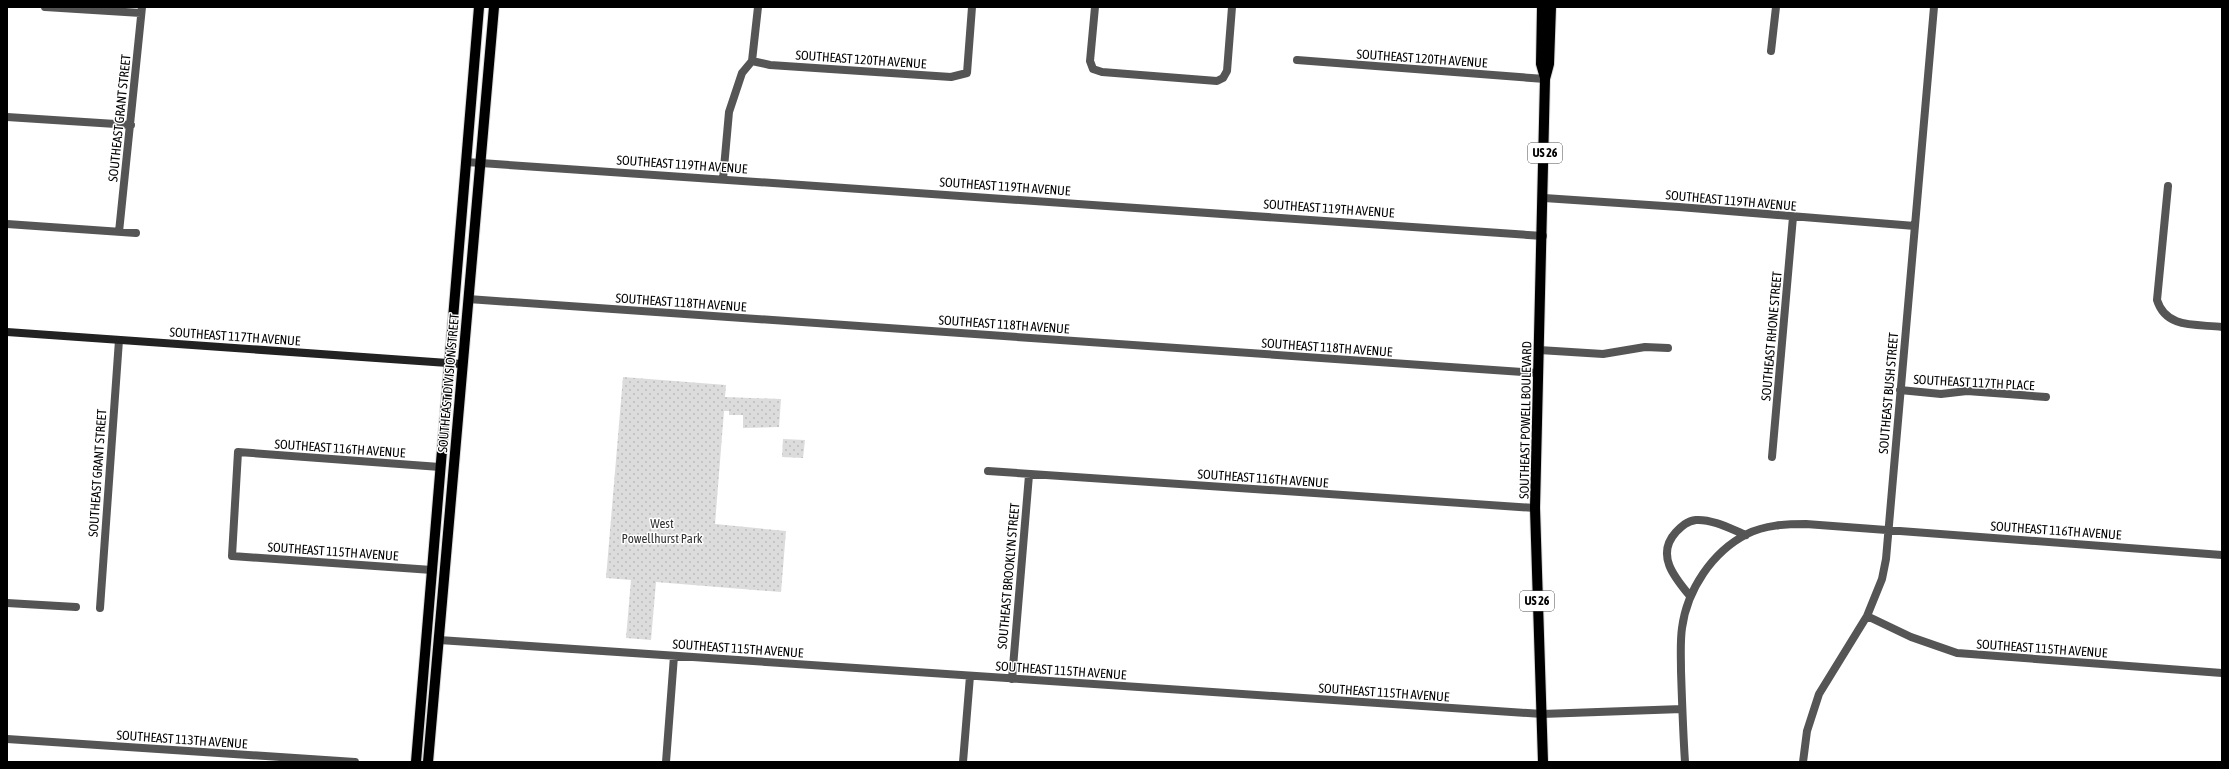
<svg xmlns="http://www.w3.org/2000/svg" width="2229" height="769" viewBox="0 0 2229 769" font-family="'Asap Condensed',sans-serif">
	<defs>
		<pattern id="park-dots" width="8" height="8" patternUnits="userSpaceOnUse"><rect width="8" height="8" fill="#dcdcdc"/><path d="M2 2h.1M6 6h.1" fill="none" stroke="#bbb" stroke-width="1.8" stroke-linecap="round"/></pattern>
	</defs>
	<rect width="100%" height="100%" fill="#fff"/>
	<path fill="url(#park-dots)" d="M623,377l103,8 -1,12 56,2 -2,28 -36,1v-13h-14v-4h-5l-9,113 71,7 -5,61 -125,-10 -5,58 -25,-2 5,-58 -25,-2z
		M783,439l22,1 -2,18 -21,-1z"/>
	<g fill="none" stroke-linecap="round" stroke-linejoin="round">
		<g stroke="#dbdbdb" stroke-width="12">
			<path id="primary" d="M1542,7l-1,57 4,14
				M416,762l63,-755
				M428,762l66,-755
				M1543,762l-8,-254 10,-429 4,-15 2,-57"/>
		</g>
		<path stroke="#555" stroke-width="8" d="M45,7l96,6
			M1095,7l-5,54 3,8 9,3 115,9 6,-3 4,-7 5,-64
			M1771,51l5,-44
			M1297,60l248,19
			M752,61l18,4 181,12 16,-4 5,-66
			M7,117l124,8
			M466,162l1077,74
			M723,179l6,-67 13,-39 10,-12 6,-54
			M2168,186l-11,114c9,29 39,24 65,27
			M1544,198l135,9 236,19
			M7,224l129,9
			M119,232l23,-225
			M468,299l1070,74
			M1539,350l64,4 42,-7 23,1
			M1900,390l41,4 26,-3 79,6
			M1772,457l21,-240
			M988,471l547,37
			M432,570l-200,-14 6,-104 202,15
			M1690,596c-15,-18 -35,-41 -14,-64 6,-6 11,-11 20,-12 17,-1 35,9 50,15
			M7,603l69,4
			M100,608l19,-268
			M1867,616l44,21 46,16 265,20
			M439,640l1103,74 140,-5
			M1012,679l17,-204
			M7,739l348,23
			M666,762l8,-106
			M963,762l7,-86
			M1685,762c-2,-30 -3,-61 -4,-91 0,-14 -1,-29 1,-43 5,-38 30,-76 65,-94 18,-9 39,-10 59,-10l416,31
			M1803,762l4,-31 12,-37 48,-78 15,-37 4,-20 48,-552"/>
		<path stroke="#222" stroke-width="8" d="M7,332l455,32"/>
		<use href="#primary" stroke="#000" stroke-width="10"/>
	</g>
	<g text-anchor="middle" stroke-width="3" stroke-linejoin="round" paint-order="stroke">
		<g fill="#fff" stroke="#4c4c4c" stroke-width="1">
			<rect x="1528" y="143" width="34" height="20" rx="3"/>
			<rect x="1520" y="591" width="34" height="20" rx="3"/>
		</g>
		<g font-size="12" font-weight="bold" fill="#000">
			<text x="1545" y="157">US 26</text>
			<text x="1537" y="605">US 26</text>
		</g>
		<g font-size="13" fill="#000" stroke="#fff">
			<text transform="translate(1422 58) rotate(4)" y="5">SOUTHEAST 120TH AVENUE</text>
			<text transform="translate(861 59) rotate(4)" y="5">SOUTHEAST 120TH AVENUE</text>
			<text transform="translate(119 118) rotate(-84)" y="5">SOUTHEAST GRANT STREET</text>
			<text transform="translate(682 164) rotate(4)" y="5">SOUTHEAST 119TH AVENUE</text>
			<text transform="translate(1005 186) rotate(4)" y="5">SOUTHEAST 119TH AVENUE</text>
			<text transform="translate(1731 200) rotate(5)" y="5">SOUTHEAST 119TH AVENUE</text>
			<text transform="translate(1329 208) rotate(4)" y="5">SOUTHEAST 119TH AVENUE</text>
			<text transform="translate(681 302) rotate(4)" y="5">SOUTHEAST 118TH AVENUE</text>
			<text transform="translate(1004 324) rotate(4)" y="5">SOUTHEAST 118TH AVENUE</text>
			<text transform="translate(235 336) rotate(4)" y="5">SOUTHEAST 117TH AVENUE</text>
			<text transform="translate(1771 336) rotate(-85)" y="5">SOUTHEAST RHONE STREET</text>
			<text transform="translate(1327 347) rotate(4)" y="5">SOUTHEAST 118TH AVENUE</text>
			<text transform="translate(1974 382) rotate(3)" y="5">SOUTHEAST 117TH PLACE</text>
			<text transform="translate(448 383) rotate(-85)" y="5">SOUTHEAST DIVISION STREET</text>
			<text transform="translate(1888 393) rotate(-85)" y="5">SOUTHEAST BUSH STREET</text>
			<text transform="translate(1525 420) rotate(-89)" y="5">SOUTHEAST POWELL BOULEVARD</text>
			<text transform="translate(340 448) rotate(4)" y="5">SOUTHEAST 116TH AVENUE</text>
			<text transform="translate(97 473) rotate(-86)" y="5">SOUTHEAST GRANT STREET</text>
			<text transform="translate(1263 478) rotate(4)" y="5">SOUTHEAST 116TH AVENUE</text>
			<text transform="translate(2056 530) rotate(4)" y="5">SOUTHEAST 116TH AVENUE</text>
			<text transform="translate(333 551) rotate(4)" y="5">SOUTHEAST 115TH AVENUE</text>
			<text transform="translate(1008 576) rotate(-85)" y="5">SOUTHEAST BROOKLYN STREET</text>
			<text transform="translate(738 648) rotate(4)" y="5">SOUTHEAST 115TH AVENUE</text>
			<text transform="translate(2042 648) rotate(4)" y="5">SOUTHEAST 115TH AVENUE</text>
			<text transform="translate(1061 670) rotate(4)" y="5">SOUTHEAST 115TH AVENUE</text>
			<text transform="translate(1384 692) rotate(4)" y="5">SOUTHEAST 115TH AVENUE</text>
			<text transform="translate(182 739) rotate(4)" y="5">SOUTHEAST 113TH AVENUE</text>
		</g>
		<g font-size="13" fill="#333" stroke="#fff">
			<text x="662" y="528">West<tspan x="662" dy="15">Powellhurst Park</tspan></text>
		</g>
	</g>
	<rect width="2229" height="769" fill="none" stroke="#000000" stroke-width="16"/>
</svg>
